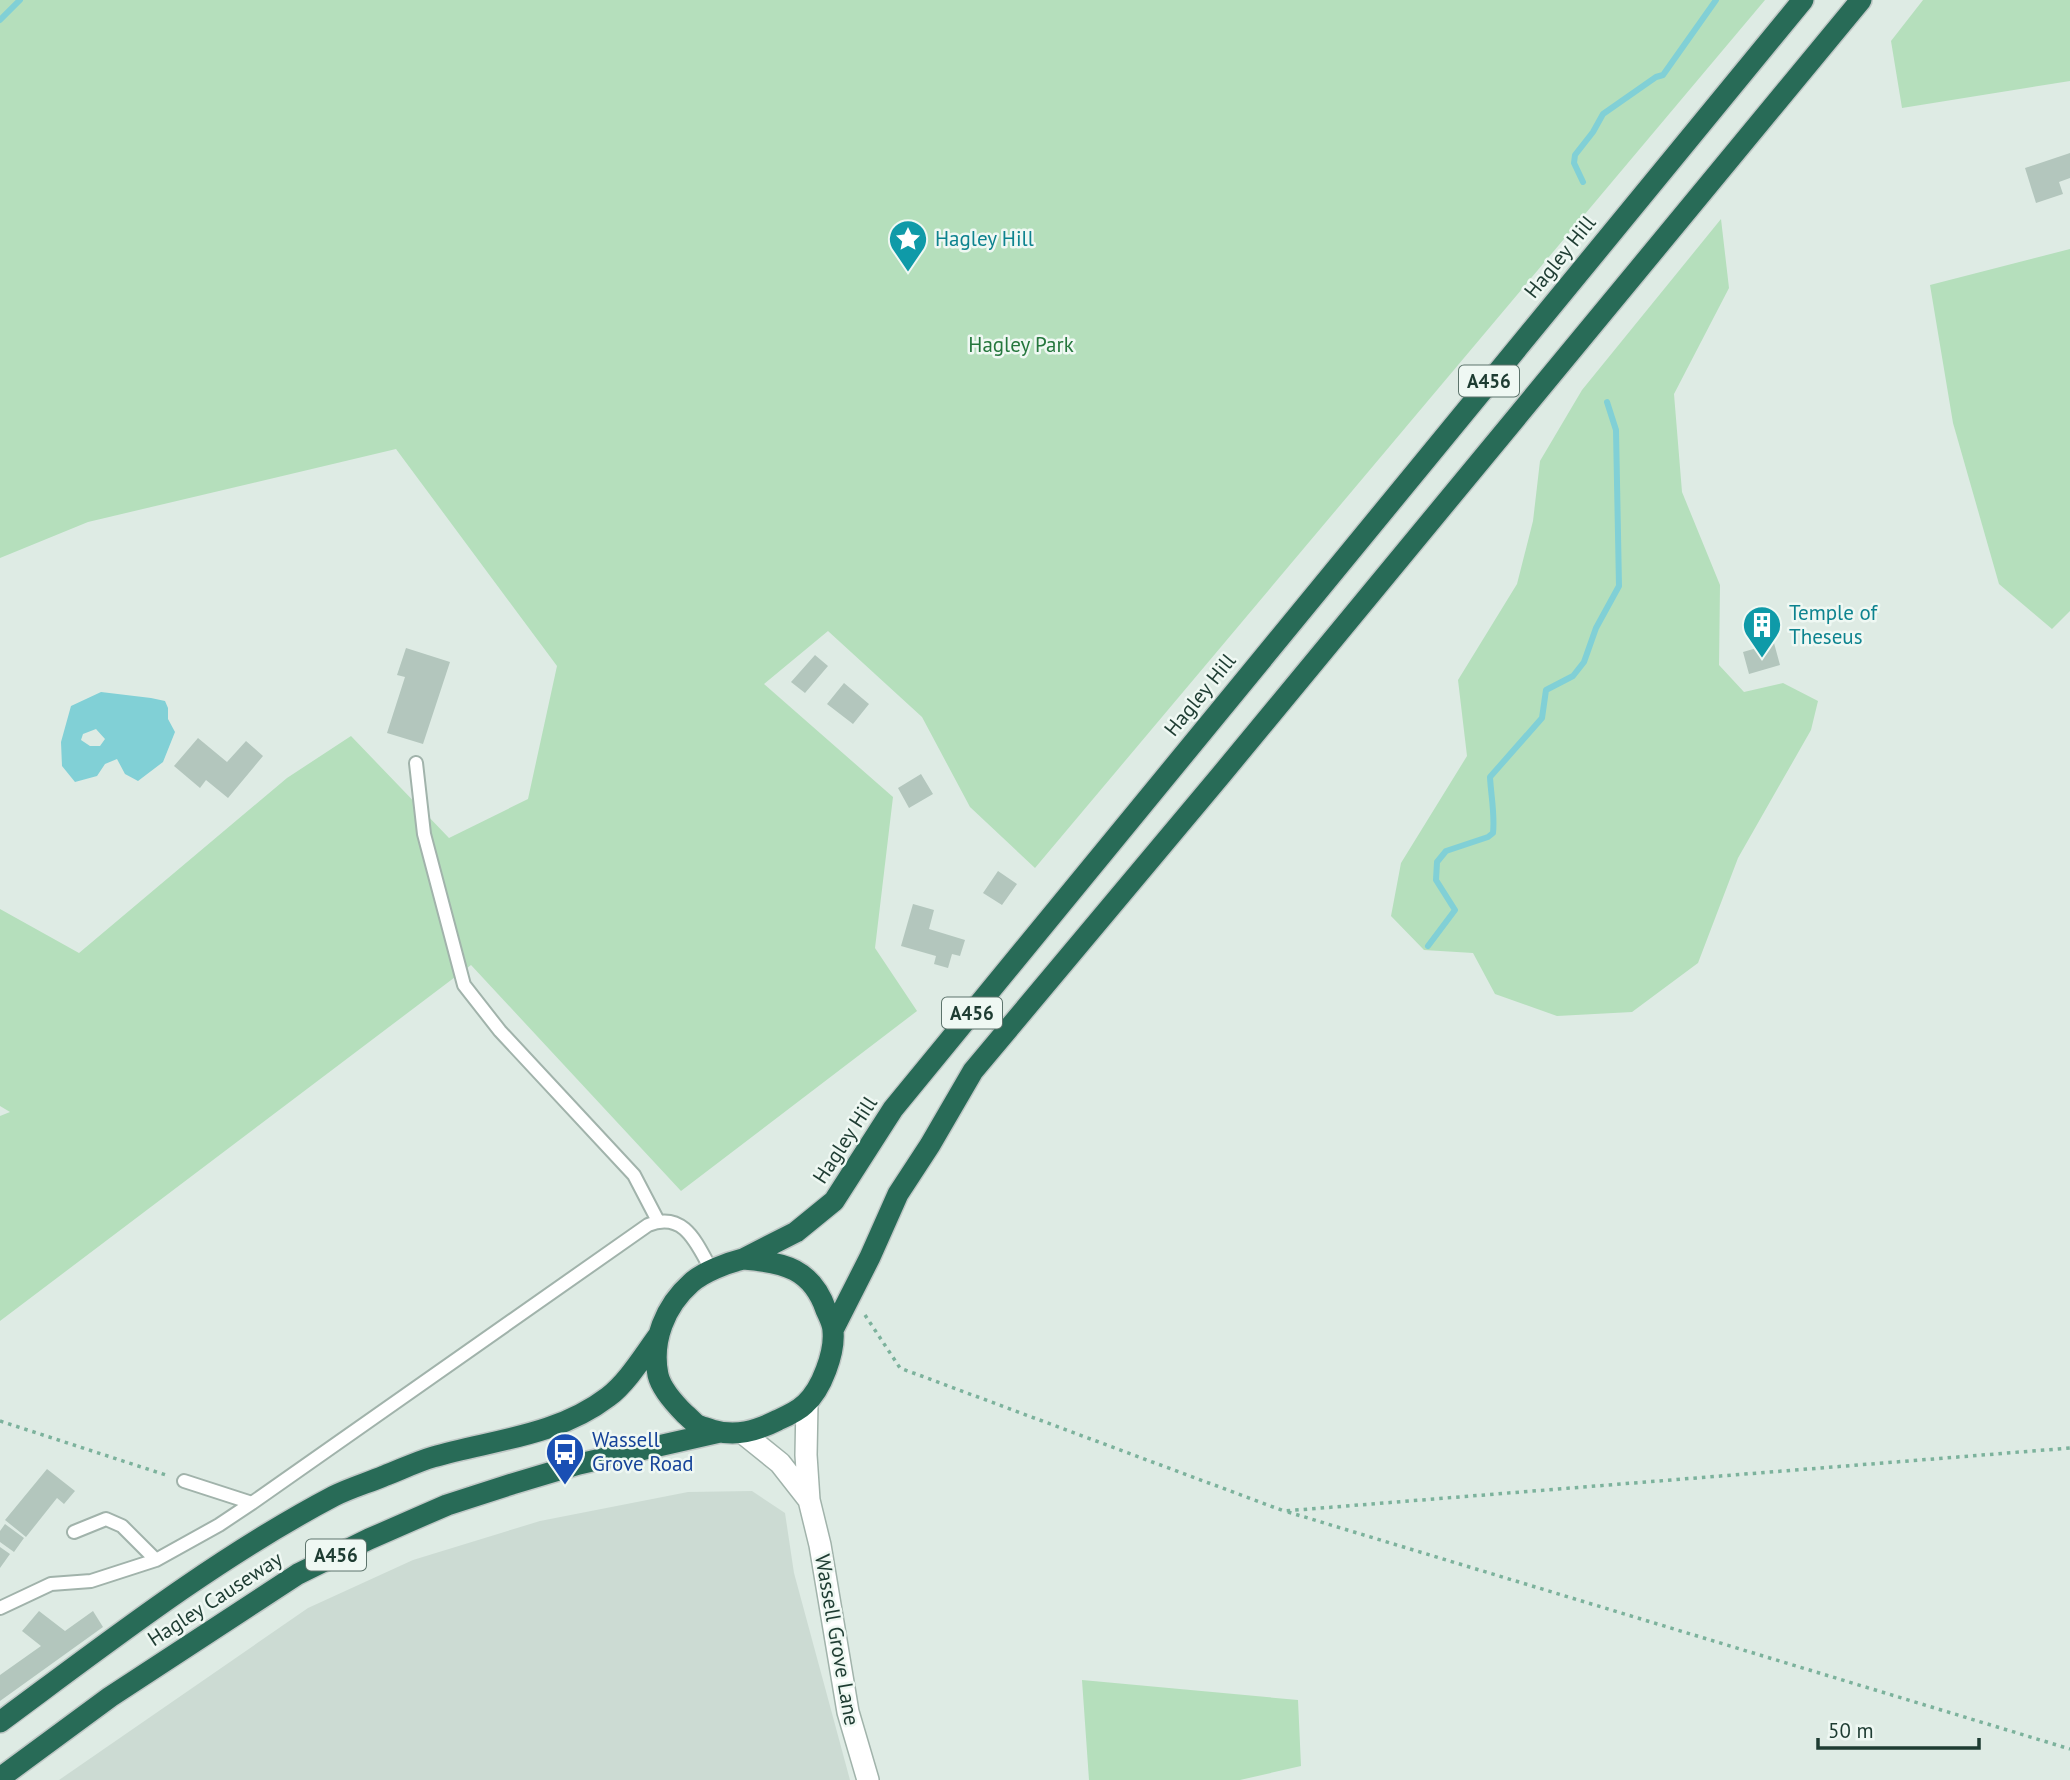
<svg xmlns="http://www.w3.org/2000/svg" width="2070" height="1780" viewBox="0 0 2070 1780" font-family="'PT Sans',sans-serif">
	<rect width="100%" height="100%" fill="#deebe4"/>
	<path fill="#ccdbd3" d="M752,1491l33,22 9,60 56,207h-791l249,-172 105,-48 127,-39 148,-29z"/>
	<path fill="#b5dfbc" d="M0,0h1765l-730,868 -65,-61 -48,-90 -94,-86 -64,53 129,113 -18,151 42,63 -236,180 -210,-226 -471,356v-205l10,-4 -10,-6v-197l79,44 208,-175 64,-42 98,102 79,-39 29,-133 -161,-217 -308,73 -88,36z
		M1923,0h147v81l-168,27 -11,-67z
		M1721,219l8,69 -55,106 8,98 38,93 -1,80 25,27 39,-9 35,18 -7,29 -73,128 -40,105 -66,49 -75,4 -62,-22 -22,-41 -49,-3 -33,-34 10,-53 66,-107 -9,-76 59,-96 16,-63 7,-60 42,-71z
		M2070,249v362l-18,18 -53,-45 -46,-161 -23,-138z
		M1082,1680l216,20 3,66 -61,14h-151z"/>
	<path fill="#81d0d6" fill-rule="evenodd" d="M101,692l50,6 14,3 3,7v11l7,13 -12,30 -25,19 -13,-7 -8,-15 -12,5 -8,12 -22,6 -13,-16 -1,-24 10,-36zM96,729l9,10 -5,7h-10l-9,-6 2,-6z"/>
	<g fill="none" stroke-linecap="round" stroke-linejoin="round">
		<path stroke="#81d0d6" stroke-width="6" d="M0,20l20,-20
			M1583,182l-9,-19 1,-8 18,-23 10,-18 53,-37 7,-2 53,-75
			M1428,946l27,-36 -19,-30 1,-18 9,-11 42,-14 5,-4c2,-19 -2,-37 -3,-56l52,-59 4,-28 27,-14 11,-14 12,-34 23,-42 -3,-156 -9,-28"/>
	</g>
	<path fill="#b3c6bd" d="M2070,153v25l-11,4 4,12 -27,9 -11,-35z
		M1774,643l6,22 -31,9 -6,-22z
		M406,648l44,14 -27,82 -36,-11 18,-56 -8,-2z
		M815,655l13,11 -23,27 -14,-11z
		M844,683l25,21 -16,20 -26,-20z
		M198,738l29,24 19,-21 17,15 -35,42 -22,-18 -6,8 -26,-22z
		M921,774l12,20 -24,14 -11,-20z
		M998,871l19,13 -15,21 -19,-12z
		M913,904l21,6 -5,19 36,11 -5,16 -8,-2 -4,14 -14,-4 2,-8 -35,-10z
		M47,1469l28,22 -11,13 -7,-6 -31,39 -21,-17z
		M5,1524l19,14 -10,14 -14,-10v-11z
		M0,1547l10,7 -10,14z
		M39,1611l26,20 28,-20 10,16 -103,74v-26l41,-29 -19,-15z"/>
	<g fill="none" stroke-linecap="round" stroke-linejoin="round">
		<g stroke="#a1b3ab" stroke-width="16">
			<path id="lane" d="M416,763l8,71 40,151 36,46 134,144 24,46
				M184,1481l68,22 396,-278c37,-15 49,20 64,46
				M74,1532l32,-13 16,7 34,34
				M0,1608l51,-24 40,-3 65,-21 63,-35 33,-22"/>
		</g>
		<g stroke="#a1b3ab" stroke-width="24">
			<path id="street" d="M807,1403l-1,52 3,45 11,45 28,167 20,68
				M744,1434l36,29 29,37"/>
		</g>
		<g stroke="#c0c8c6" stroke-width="24">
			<path id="highway" d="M743,1259l53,-27 38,-31 59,-92 910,-1109
				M743,1259c41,3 69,10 83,51 3,7 7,14 7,21 2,21 -11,58 -28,73 -7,7 -18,12 -27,16 -22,11 -42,17 -66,10 -5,-2 -11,-3 -15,-5 -4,-3 -8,-8 -12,-11 -10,-10 -24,-26 -27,-39 -7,-34 7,-69 33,-92 12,-11 36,-20 52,-24z
				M833,1330l37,-73 28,-63 32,-49 43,-74 248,-296 640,-775
				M0,1722c107,-79 216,-164 334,-226 16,-8 33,-13 50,-20 16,-6 32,-14 49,-19 59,-17 124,-21 175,-60 19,-14 36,-42 50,-61
				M0,1778l110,-81 188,-123 71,-35 78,-34 65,-21 67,-20 141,-32"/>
		</g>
		<path stroke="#7cb29c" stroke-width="3.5" stroke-dasharray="3.5 5" stroke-linecap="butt" d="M865,1315l35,53 384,143 786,-63
			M0,1421l169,55
			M1288,1512l782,237"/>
		<use href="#lane" stroke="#fff" stroke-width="12"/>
		<use href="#street" stroke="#fff" stroke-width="21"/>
		<use href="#highway" stroke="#286b57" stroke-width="21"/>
	</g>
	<defs>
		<g id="sight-pin" transform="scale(2.0125)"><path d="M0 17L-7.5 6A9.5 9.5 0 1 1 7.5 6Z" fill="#0f9aa8" stroke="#eff8f3"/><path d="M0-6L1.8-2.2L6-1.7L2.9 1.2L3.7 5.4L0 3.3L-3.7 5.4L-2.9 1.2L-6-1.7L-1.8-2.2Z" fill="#fff"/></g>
		<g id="building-pin" transform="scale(2.0125)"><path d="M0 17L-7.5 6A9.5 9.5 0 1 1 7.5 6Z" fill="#0f9aa8" stroke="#eff8f3"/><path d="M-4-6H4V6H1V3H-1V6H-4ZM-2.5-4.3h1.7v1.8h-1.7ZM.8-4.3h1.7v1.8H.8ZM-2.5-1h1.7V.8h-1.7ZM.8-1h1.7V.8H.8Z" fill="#fff"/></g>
		<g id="bus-pin" transform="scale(2.0125)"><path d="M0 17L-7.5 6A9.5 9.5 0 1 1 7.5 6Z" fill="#1a4fb4" stroke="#eff8f3"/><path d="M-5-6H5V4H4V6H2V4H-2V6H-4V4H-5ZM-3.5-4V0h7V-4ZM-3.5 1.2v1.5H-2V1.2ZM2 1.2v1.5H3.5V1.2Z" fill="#fff"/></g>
	</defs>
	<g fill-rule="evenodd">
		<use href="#sight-pin" x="908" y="239"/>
		<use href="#building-pin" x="1762" y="625"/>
		<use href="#bus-pin" x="565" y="1452"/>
	</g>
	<g text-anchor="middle" stroke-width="5" stroke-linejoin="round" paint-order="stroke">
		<g fill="#eff8f3" stroke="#5d746c" stroke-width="2">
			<rect x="1459" y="365.5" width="60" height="31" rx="5"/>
			<rect x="942" y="997.5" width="60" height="31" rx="5"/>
			<rect x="306" y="1539.5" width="60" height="31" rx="5"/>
		</g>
		<g font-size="19" font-weight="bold" fill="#1e3c32">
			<text x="1489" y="388">A456</text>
			<text x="972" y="1020">A456</text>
			<text x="336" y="1562">A456</text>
		</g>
		<g font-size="21" fill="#0d838f" stroke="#eff8f3" text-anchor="start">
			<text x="935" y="246">Hagley Hill</text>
			<text x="1789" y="620">Temple of<tspan x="1789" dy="24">Theseus</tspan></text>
		</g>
		<g font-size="21" fill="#1e3c32" stroke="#eff8f3">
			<text transform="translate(1560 257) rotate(-51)" y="7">Hagley Hill</text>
			<text transform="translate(1200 695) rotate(-51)" y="7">Hagley Hill</text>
			<text transform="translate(845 1140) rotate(-57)" y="7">Hagley Hill</text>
			<text transform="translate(215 1599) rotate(-33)" y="7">Hagley Causeway</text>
			<text transform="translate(837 1640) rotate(80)" y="7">Wassell Grove Lane</text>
		</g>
		<g font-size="21" fill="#25773d" stroke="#eff8f3">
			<text x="1021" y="352">Hagley Park</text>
		</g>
		<g font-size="21" fill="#164399" stroke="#eff8f3" text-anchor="start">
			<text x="592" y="1447">Wassell<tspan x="592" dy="24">Grove Road</tspan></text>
		</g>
	</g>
	<path d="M1818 1738v10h161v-10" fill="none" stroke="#1e3c32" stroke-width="3.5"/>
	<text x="1828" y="1738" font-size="21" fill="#1e3c32" stroke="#eff8f3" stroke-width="5" paint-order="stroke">50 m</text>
</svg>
